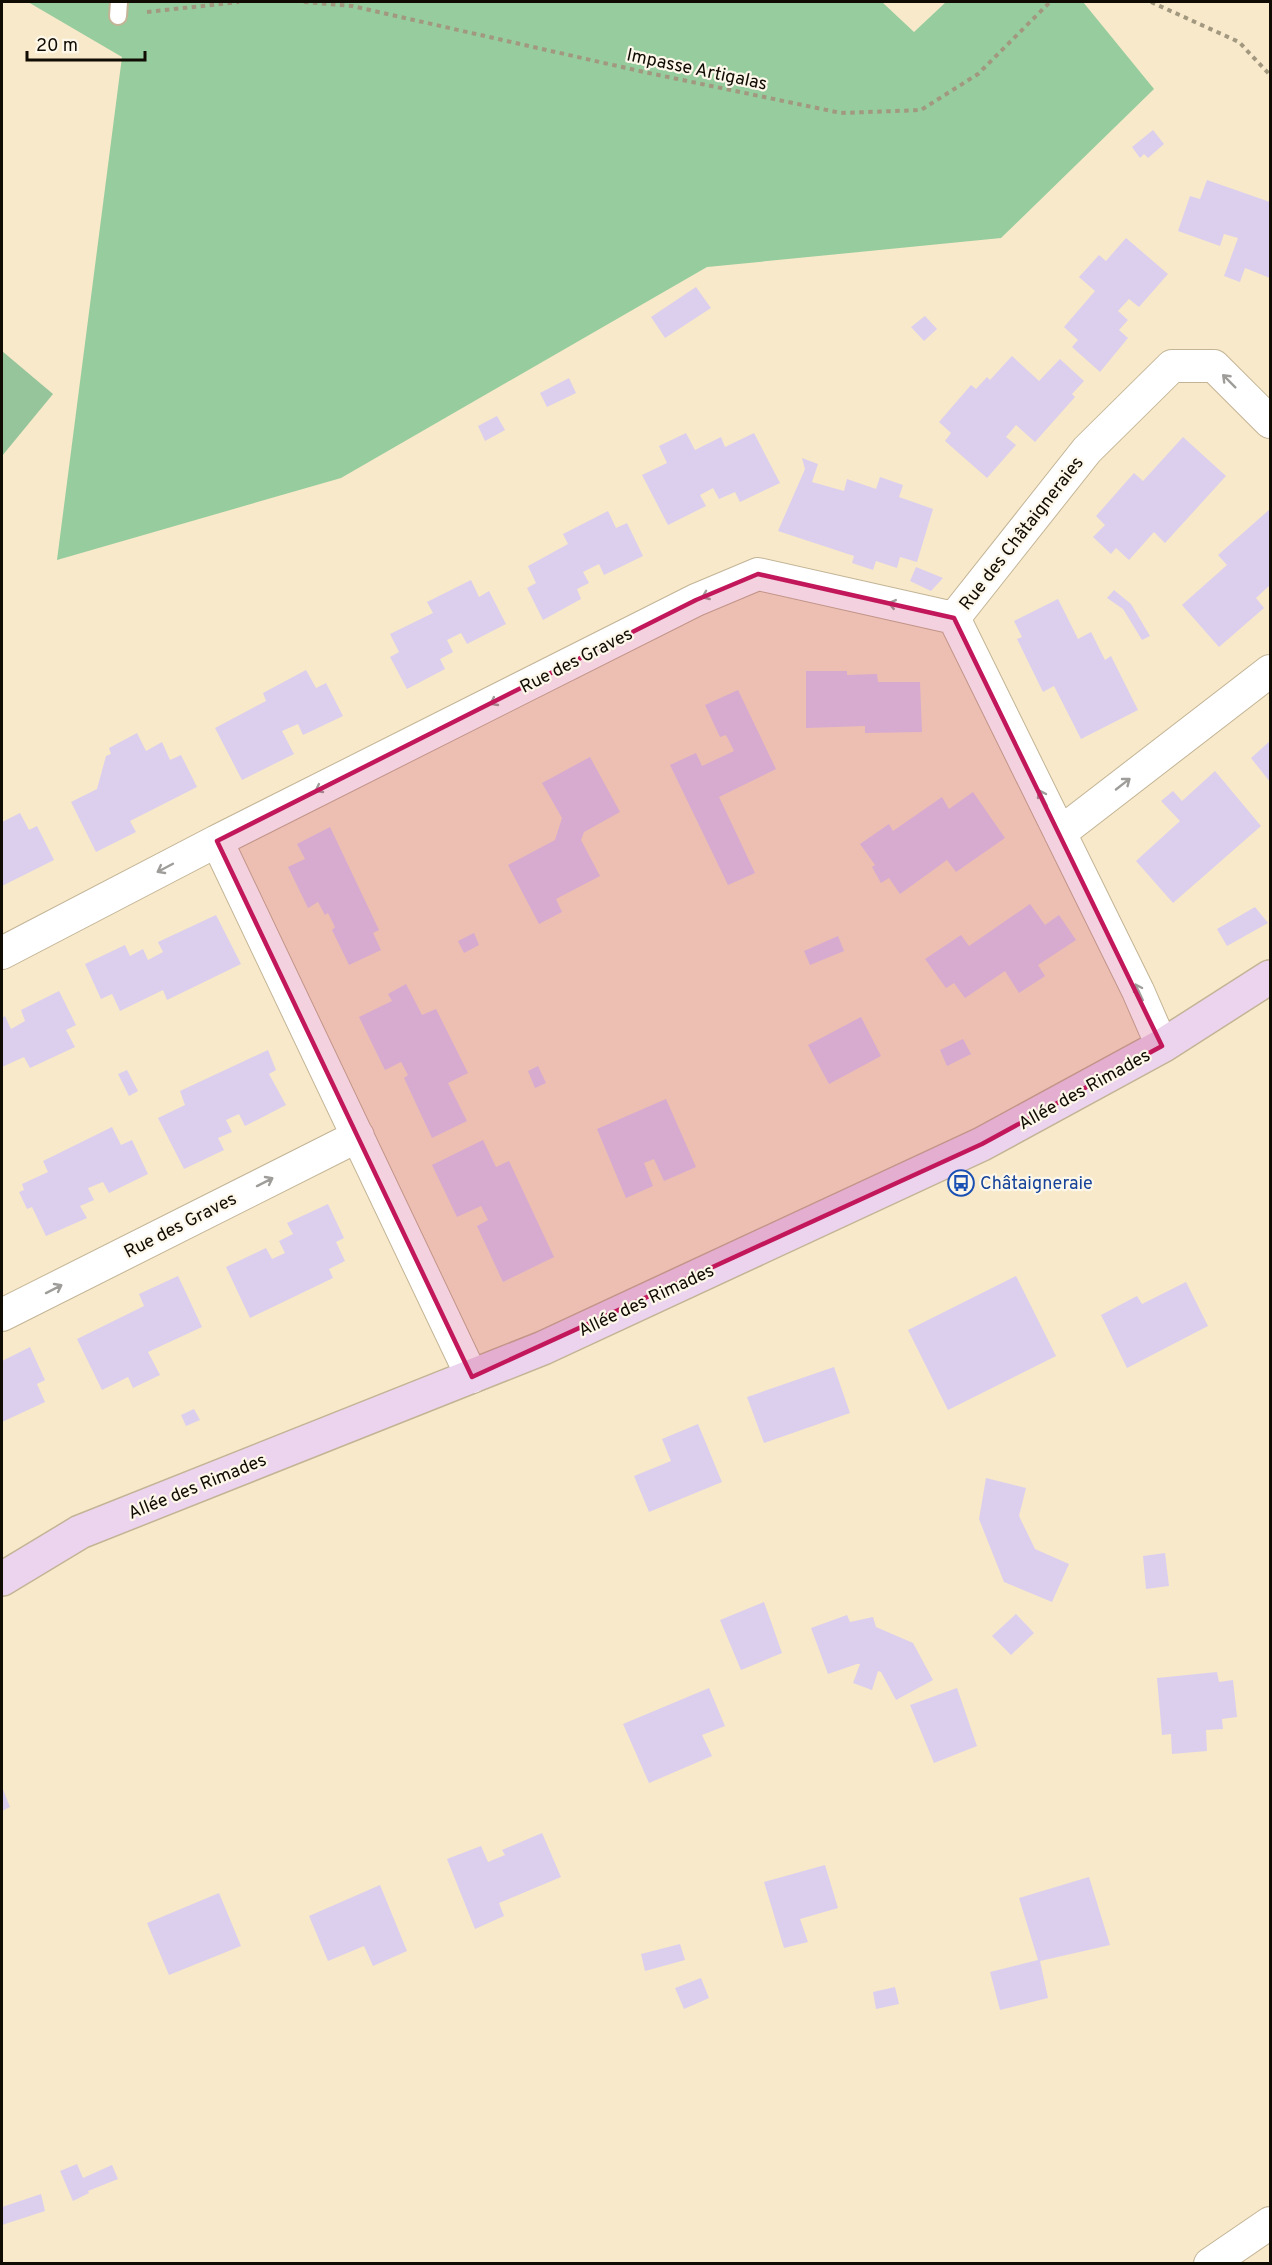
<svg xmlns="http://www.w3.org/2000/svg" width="1272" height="2265" viewBox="0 0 1272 2265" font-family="Overpass,sans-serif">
	<rect width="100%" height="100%" fill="#f7e9c9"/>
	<path fill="#96c59c" d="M2,351l51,43 -51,62z"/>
	<path fill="#96cc9e" d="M28,2h854l32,30 32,-30h137l71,87 -153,149 -294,29 -366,211 -284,82 65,-503z"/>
	<path fill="#dccfee" d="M1153,130l11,14 -16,14 -4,-4 -4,4 -8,-11z
		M1207,180l63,22v76l-25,-10 -5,14 -16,-6 14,-38 -14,-4 -4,12 -42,-15 12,-35 10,3z
		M1126,238l42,36 -29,33 -10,-8 -11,12 10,9 -9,10 9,8 -28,34 -28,-25 6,-7 -14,-13 31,-36 -16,-14 20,-22 7,6z
		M696,287l15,21 -46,30 -14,-21z
		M925,316l12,13 -13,12 -13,-14z
		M1012,356l27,25 21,-22 24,22 -12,13 3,3 -40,45 -19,-17 -10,12 10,8 -29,33 -42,-37 6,-8 -12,-11 32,-37 5,4 11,-12 3,3z
		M569,378l7,15 -29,14 -7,-14z
		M497,416l8,14 -20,11 -7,-15z
		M686,433l9,17 26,-13 4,10 29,-14 26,50 -40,19 -5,-10 -16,7 -6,-11 -13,7 6,11 -38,19 -26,-50 25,-12 -8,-17z
		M1183,437l43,39 -61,67 -11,-11 -25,28 -13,-12 -5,6 -18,-17 12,-12 -9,-9 38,-43 9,8z
		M802,458l16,6 -6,18 32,9 3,-12 29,10 4,-12 23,8 -4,12 34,12 -16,53 -17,-5 -3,11 -21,-7 -3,9 -21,-7 2,-7 -76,-25 27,-62z
		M1270,509v76l-14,13 8,10 -45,39 -37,-42 45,-40 -9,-10z
		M608,511l8,17 11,-5 16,33 -39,19 -5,-11 -16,8 6,11 -12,6 4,10 -38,21 -16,-32 9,-5 -8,-17 40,-22 -5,-10z
		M916,567l27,11 -12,13 -21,-10z
		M471,580l8,17 10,-6 17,33 -39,20 -6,-11 -14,7 6,12 -13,7 5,10 -38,20 -17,-32 9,-5 -9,-18 43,-21 -6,-11z
		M1114,590l17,14 19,32 -8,4 -19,-31 -16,-11z
		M1058,599l20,40 13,-7 14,28 6,-4 27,54 -57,29 -27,-53 -11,6 -26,-53 5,-2 -8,-16z
		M306,670l10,18 10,-5 17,33 -40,19 -5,-11 -16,7 12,23 -52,26 -27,-52 51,-27 -3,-8z
		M806,671h41v4l30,-1 1,8h42l2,50 -57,1v-7l-59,2z
		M738,690l38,79 -57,28 36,76 -27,12 -58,-120 26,-12 6,13 32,-15 -8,-16 -6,2 -15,-32z
		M137,733l9,18 16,-9 8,18 11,-5 16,32 -67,34 6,11 -40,20 -25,-50 26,-13 9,-33 5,-2 -2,-6z
		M1270,741v41l-19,-24z
		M590,757l30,55 -36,20 -3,8 19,36 -44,23 6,13 -23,12 -31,-59 47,-25 7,-22 -20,-35z
		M1215,771l46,55 -88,77 -37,-42 44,-40 -19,-20 12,-10 9,10z
		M973,792l32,46 -49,34 -9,-12 -47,34 -11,-16 -8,5 -9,-16 3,-2 -15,-21 29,-20 4,7 49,-34 7,12z
		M20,813l9,17 8,-4 17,34 -52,26v-64z
		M330,827l49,103 -6,3 8,17 -32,15 -17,-35 3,-3 -7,-14 -3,2 -7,-13 -10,6 -20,-41 17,-8 -8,-15z
		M1030,904l15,21 14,-10 17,25 -38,25 7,11 -26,17 -14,-22 -40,27 -11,-15 -8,5 -21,-29 36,-24 8,11z
		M1255,907l13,16 -41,23 -10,-17z
		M216,915l25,49 -74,36 -4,-10 -43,21 -8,-17 -11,5 -16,-35 40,-19 5,11 13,-7 5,11 15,-8 -5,-10z
		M474,933l5,12 -15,8 -6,-12z
		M838,936l6,15 -34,14 -6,-14z
		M406,984l16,31 14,-6 32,64 -20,10 19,38 -35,17 -28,-60 4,-3 -7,-13 -16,8 -26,-53 33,-16 -4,-7z
		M59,991l17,34 -10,5 9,17 -45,21 -6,-11 -22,10v-49l3,-2 6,13 14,-8 -4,-11z
		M861,1017l20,39 -52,28 -21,-39z
		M963,1039l8,15 -24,12 -7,-16z
		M268,1050l8,20 -7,4 17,31 -41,21 -6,-12 -13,6 6,12 -14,6 6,12 -40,19 -26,-51 27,-13 -5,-14z
		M538,1066l8,17 -11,5 -7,-17z
		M127,1070l11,21 -9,5 -11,-22z
		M666,1099l30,68 -32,14 -10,-22 -10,4 9,23 -27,12 -29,-69z
		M112,1127l9,18 11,-5 16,34 -39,19 -6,-11 -15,6 6,12 -14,6 7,12 -41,18 -14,-29 -5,2 -8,-17 5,-2 -2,-6 26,-12 -5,-11z
		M483,1140l13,27 13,-6 45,96 -51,25 -26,-56 11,-6 -7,-14 -24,11 -25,-52z
		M328,1204l16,34 -8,4 9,19 -16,8 4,9 -83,40 -24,-51 40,-19 6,11 13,-6 -6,-12 14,-7 -6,-11z
		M178,1276l24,51 -54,25 12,23 -27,13 -5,-11 -26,13 -25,-51 67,-33 -5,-12z
		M1016,1276l40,80 -108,54 -40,-80z
		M1186,1282l22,44 -81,42 -26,-53 36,-19 5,8z
		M30,1347l15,33 -8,4 8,18 -43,20v-61z
		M834,1367l16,46 -86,30 -17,-46z
		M194,1409l6,11 -14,6 -5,-11z
		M698,1424l24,58 -73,30 -15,-36 37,-15 -9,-22z
		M986,1478l40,10 -7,28 16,33 34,15 -17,38 -48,-20 -25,-63z
		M1165,1553l4,33 -23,3 -3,-33z
		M764,1602l18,51 -41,17 -21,-50z
		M1016,1614l18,19 -23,22 -19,-19z
		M847,1615l3,7 23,-5 3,10 37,16 20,37 -37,20 -15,-28 -3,-1 -6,19 -19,-7 7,-19h-3l-29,10 -17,-46z
		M1217,1672l2,10 14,-2 4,37 -15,2 1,10 -17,1 1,21 -35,3 -1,-20 -9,1 -5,-57z
		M709,1688l16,38 -23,9 10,21 -63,27 -26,-59z
		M957,1688l20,58 -43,17 -24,-58z
		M2,1787l8,20 -8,4z
		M542,1833l19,44 -62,26 5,13 -29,13 -28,-70 34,-13 7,16 17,-7 -3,-5z
		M825,1865l13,43 -38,11 8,23 -24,6 -20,-66z
		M1089,1877l21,68 -70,16 8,37 -48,12 -10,-38 48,-12 -19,-62z
		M380,1885l27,66 -34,15 -9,-20 -36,15 -19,-45z
		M219,1893l22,53 -72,29 -22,-52z
		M680,1944l5,16 -40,11 -4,-17z
		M701,1978l8,20 -25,11 -9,-21z
		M895,1987l4,17 -23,5 -3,-17z
		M77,2164l6,14 29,-13 6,14 -30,12 1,2 -16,8 -13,-30z
		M41,2194l4,17 -43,14v-18z"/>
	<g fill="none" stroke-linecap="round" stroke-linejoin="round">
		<g stroke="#c3b496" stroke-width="20">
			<path id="service" d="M118,16l1,-14"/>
		</g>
		<g stroke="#c3b496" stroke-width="34">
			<path id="minor" d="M954,618l184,373 24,55
				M954,618l133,-168 85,-84h42l56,56
				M1060,833l210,-162
				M2,953l215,-112
				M2,1315l356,-179
				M472,1377l-255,-536 479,-241 62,-26 196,44
				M1210,2264l60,-41"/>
		</g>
		<g stroke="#c3b496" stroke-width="36">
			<path id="secondary" d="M2,1579l78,-47 463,-184 439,-204 180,-98 108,-69"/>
		</g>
		<path stroke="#a29880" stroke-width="4" stroke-dasharray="4.5 4.5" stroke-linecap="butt" d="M304,2l48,4 292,66 197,41 80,-3 57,-36 72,-72
			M1151,2l88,40 31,33
			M147,12l92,-10"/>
		<use href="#service" stroke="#fff" stroke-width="16"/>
		<use href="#minor" stroke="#fff" stroke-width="32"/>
		<use href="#secondary" stroke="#ecd4ee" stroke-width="33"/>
	</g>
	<defs><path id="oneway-shaft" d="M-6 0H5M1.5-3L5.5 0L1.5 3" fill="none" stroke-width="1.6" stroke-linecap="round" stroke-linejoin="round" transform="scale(1.5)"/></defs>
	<g stroke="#9f9d9a">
		<use href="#oneway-shaft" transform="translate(1229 381) rotate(-135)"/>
		<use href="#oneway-shaft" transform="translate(710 594) rotate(157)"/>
		<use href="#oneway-shaft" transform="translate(897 605) rotate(-167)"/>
		<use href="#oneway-shaft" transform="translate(498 700) rotate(153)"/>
		<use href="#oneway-shaft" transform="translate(1123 784) rotate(-38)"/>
		<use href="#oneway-shaft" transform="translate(323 787) rotate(153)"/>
		<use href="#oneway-shaft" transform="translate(1043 798) rotate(-116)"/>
		<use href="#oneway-shaft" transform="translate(165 868) rotate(152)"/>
		<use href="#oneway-shaft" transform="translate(1139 992) rotate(-115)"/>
		<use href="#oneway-shaft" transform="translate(265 1182) rotate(-27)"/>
		<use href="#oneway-shaft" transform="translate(54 1289) rotate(-27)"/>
	</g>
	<path fill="#c2185b" fill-opacity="0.2" stroke="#c2185b" stroke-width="4.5" stroke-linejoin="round" d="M758,574l196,44 208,428 -180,98 -510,233 -255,-536 479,-241z"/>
	<defs>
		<g id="bus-ring" transform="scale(1.35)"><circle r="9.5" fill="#fdf7ea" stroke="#1a4fb4" stroke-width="1.5"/><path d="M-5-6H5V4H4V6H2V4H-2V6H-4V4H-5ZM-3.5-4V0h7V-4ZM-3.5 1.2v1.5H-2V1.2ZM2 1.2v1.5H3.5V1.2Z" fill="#1a4fb4"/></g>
	</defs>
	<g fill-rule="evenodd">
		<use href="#bus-ring" x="961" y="1183"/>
	</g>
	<g text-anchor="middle" stroke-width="4.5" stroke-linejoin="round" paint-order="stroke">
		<g font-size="18" fill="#100b03" stroke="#fdf7ea">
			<text transform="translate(697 69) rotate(12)" y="6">Impasse Artigalas</text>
			<text transform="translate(1021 533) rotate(-52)" y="6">Rue des Châtaigneraies</text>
			<text transform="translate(576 660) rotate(-27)" y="6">Rue des Graves</text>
			<text transform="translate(1084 1089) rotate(-29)" y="6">Allée des Rimades</text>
			<text transform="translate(180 1225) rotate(-27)" y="6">Rue des Graves</text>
			<text transform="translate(646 1300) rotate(-25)" y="6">Allée des Rimades</text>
			<text transform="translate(197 1486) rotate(-22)" y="6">Allée des Rimades</text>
		</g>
		<g font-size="18" fill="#164399" stroke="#fdf7ea" text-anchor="start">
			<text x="980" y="1189">Châtaigneraie</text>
		</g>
	</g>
	<rect width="1272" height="2265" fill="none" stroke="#100b03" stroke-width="6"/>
	<path d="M27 51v9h118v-9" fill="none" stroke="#100b03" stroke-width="3"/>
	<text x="36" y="51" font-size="18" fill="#100b03" stroke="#fdf7ea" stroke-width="4.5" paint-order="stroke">20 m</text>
</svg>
